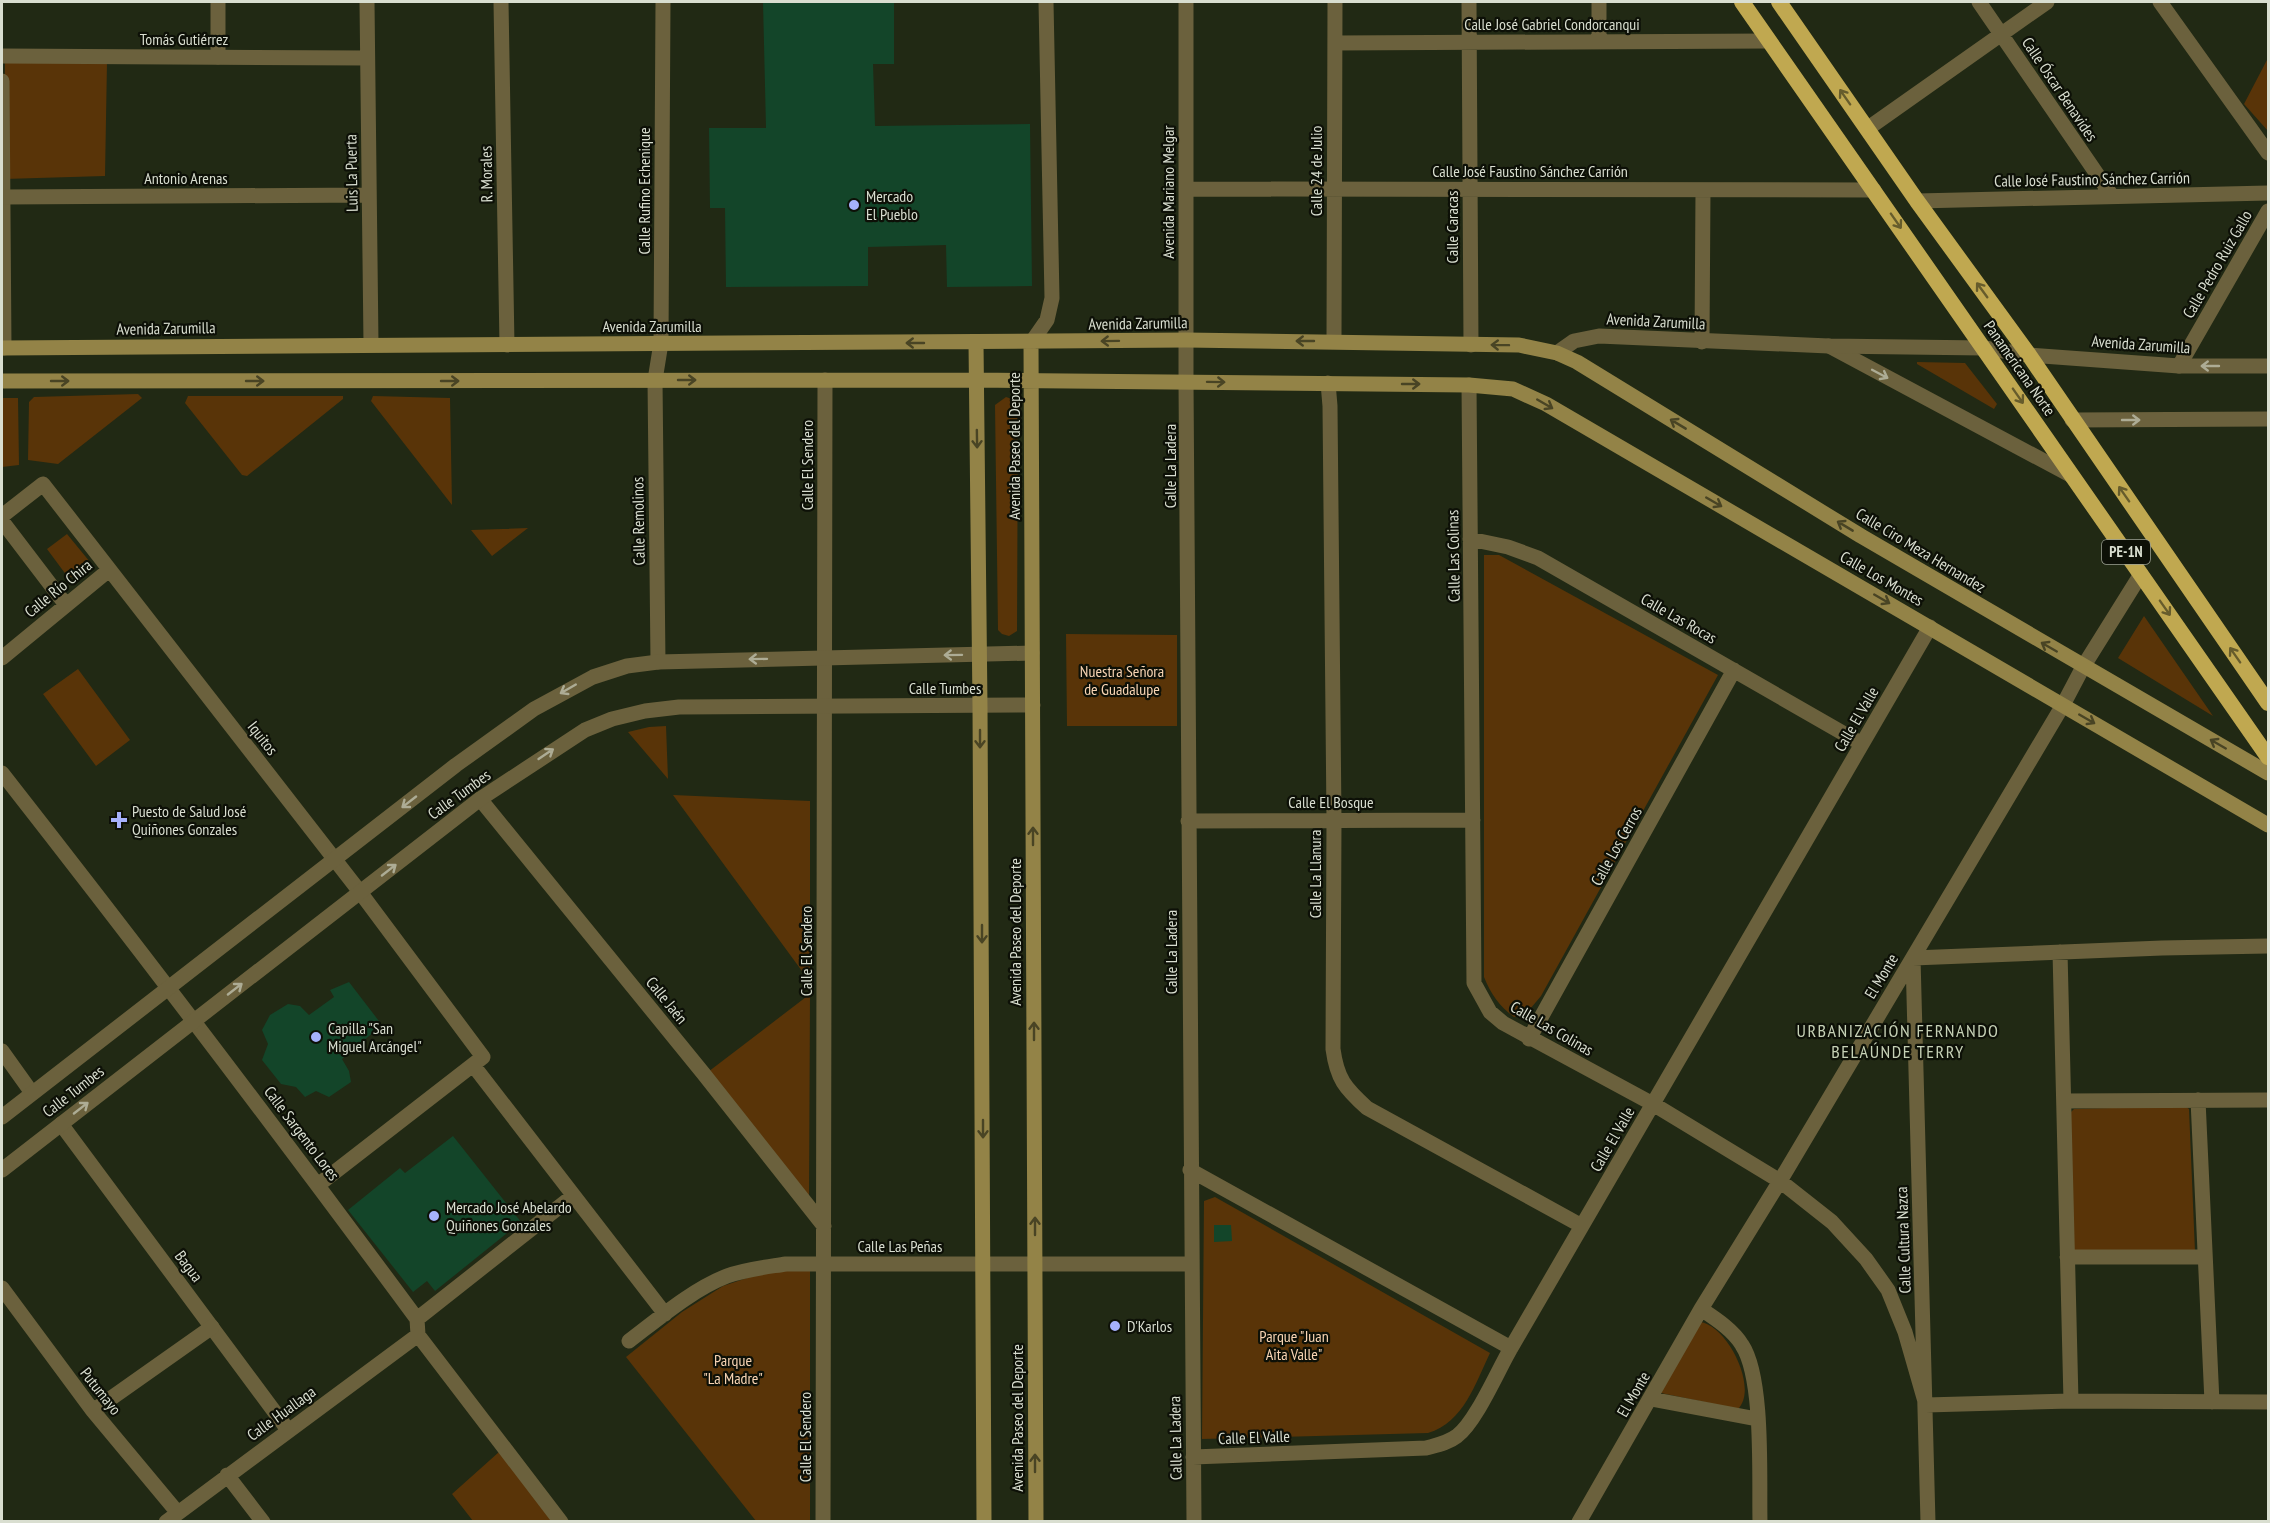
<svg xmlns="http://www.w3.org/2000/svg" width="2270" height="1523" viewBox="0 0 2270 1523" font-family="'PT Sans Narrow',sans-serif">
	<rect width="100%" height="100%" fill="#212914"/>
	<path fill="#593408" d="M5,58l102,4 -2,114 -101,3z
		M2268,58v73l-24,-27z
		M1917,362l48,1 32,41 -3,5 -77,-45z
		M138,394l4,4 -84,66 -30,-4 1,-58 5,-5z
		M188,396h155v3l-96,77 -5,-1 -57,-72z
		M373,396l77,2 2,107 -81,-104z
		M1006,397l12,4 -1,230 -8,5 -7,-2 -4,-4 -3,-225z
		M2,398h16l1,67 -17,2z
		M528,528l-36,28 -21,-26z
		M67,534l23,28 -18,15 -5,-1 -20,-27z
		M1484,555h15l219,120 -177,321 -16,19 -11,2c-15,-11 -23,-23 -30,-40z
		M2144,616l69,100 -95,-58z
		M1066,634l111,1v91h-110z
		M78,669l52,71 -34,26 -53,-72z
		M666,726l2,53 -40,-47 21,-5z
		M673,795l137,6v181z
		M810,994l-1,213 -105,-132z
		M2185,1106l4,3 6,143h-121l-4,-139 4,-4z
		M1215,1197l275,156c-15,31 -26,69 -62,80l-226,6 2,-238z
		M810,1270v251h-54l-130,-164 56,-45 41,-26 36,-12 22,-3z
		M1700,1322c27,3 59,66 38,87l-77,-16z
		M499,1452l59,69h-85l-21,-27z"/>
	<path fill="#134529" d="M763,2h131v62h-21l2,62 155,-2 2,162 -85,1 -1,-42 -78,2v39l-142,1 -1,-79h-15l-1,-80h57z
		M349,982l33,43 -40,34 7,12 2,11 -22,15 -13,-6 -11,6 -9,-10 -15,-3 -19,-24 6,-16 -6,-14 8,-15 18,-11 12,2 9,9 25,-18 -4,-7z
		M453,1136l68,86 -86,69 -8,-10 -14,11 -65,-82 52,-42 5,5z
		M1214,1225h17l1,16 -18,1z"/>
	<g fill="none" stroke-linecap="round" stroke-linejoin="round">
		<path stroke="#6b613d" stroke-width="15" d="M218,2v55
			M501,2l6,343
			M2,81l2,267
			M2,1051l30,42
			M61,1124l227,306"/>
		<path stroke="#6b613d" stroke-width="15" d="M367,2l4,342
			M1186,2v380l8,1140
			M1469,2l2,343
			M1599,2v40
			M1979,2l133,194
			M2160,2l108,151
			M1335,43l434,-2
			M2,56l365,2
			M1867,129l180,-127
			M1186,189l688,1
			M3,197l366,-2
			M1917,201l351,-8
			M1334,341l1,-339
			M1702,342l1,-152
			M1031,343l16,-23 5,-22 -6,-296
			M1829,346l243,130
			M2179,366l89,-155
			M655,380l3,282
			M1328,383l2,23 4,414 -1,229c4,30 12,39 34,59l215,118
			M1469,385l5,598 16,29 13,11 150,81 127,77 52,41 34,37 22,31 17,42 21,73 145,-4 197,1
			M2,516l41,-32 317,408 123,165 -165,128
			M2,521l64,84
			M1470,539l38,8 30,11 324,186
			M2,658l107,-88
			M2,773c141,180 279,362 415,546l1,16 143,187
			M480,799l223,274 121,153
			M1188,821l285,-1
			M2060,952l11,449
			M1529,1039l205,-369
			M473,1065l192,249
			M2198,1100l14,302
			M2064,1101l204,-1
			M1190,1170l321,178
			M2067,1257h138
			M2,1288l91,123 85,102
			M1701,1309c15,10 32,21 41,36 22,33 17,134 18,177
			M417,1319l156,-123
			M629,1341c29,-22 64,-52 98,-65 19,-7 40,-9 59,-12h405
			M1651,1399l106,20
			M93,1411l119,-84
			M1193,1457l233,-9c11,-3 22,-5 31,-12 19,-14 41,-66 54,-88l419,-721
			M227,1475l36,47
			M166,1522l252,-187
			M823,1522l2,-1142
			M1579,1522l122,-213 79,-128 283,-476 20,-38 58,-93
			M1928,1522l-15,-564 249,-10 106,-2"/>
		<path stroke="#6b613d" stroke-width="15" d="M1557,353l17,-12 25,-5 230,10 155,2 45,7 150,11h89
			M655,380l6,-37 2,-341
			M2072,420l196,-1
			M2,1117l454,-352 78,-56 59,-32 34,-11 31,-4 374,-9
			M2,1170l478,-371 105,-69 27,-11 33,-8 34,-4 354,-2"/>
		<path stroke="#938347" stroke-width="15" d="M976,343l4,363 4,816
			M1031,343l5,1179
			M2,348l1184,-8 333,5 38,8 20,9 284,174 407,237
			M2,381l975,-1 492,5 44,4 33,15 722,421"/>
		<path stroke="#c0a850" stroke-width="16" d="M1742,2l526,755
			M1779,2l138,199 112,154 239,348"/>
	</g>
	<defs><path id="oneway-shaft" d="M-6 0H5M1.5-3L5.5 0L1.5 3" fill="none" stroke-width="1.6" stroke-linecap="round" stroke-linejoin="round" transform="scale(1.5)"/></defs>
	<g stroke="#665c2c">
		<use href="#oneway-shaft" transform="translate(1845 97) rotate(-125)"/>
		<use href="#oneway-shaft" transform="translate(1896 221) rotate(55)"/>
		<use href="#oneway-shaft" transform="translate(1982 290) rotate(-126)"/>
		<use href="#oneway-shaft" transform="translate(2018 396) rotate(55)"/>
		<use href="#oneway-shaft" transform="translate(2124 494) rotate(-125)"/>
		<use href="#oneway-shaft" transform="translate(2165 608) rotate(55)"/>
		<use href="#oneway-shaft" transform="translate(2235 655) rotate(-125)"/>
	</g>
	<g stroke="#494424">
		<use href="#oneway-shaft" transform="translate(1110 341) rotate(179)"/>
		<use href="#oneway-shaft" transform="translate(1305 341) rotate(-180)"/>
		<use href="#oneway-shaft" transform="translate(915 343) rotate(-180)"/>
		<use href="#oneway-shaft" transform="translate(1500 345) rotate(-179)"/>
		<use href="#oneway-shaft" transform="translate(687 380)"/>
		<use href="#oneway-shaft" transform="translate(60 381)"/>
		<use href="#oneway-shaft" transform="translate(255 381)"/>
		<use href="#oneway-shaft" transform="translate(450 381)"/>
		<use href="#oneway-shaft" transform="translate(1216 382) rotate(1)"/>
		<use href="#oneway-shaft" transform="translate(1411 384)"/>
		<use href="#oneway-shaft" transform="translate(1545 404) rotate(30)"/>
		<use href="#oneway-shaft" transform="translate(1678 424) rotate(-149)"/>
		<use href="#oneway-shaft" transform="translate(977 439) rotate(89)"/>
		<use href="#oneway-shaft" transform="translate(1714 502) rotate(30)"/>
		<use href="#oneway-shaft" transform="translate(1845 526) rotate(-149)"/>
		<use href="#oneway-shaft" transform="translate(1882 599) rotate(30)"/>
		<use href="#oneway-shaft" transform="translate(2049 647) rotate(-150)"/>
		<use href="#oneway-shaft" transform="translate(2087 719) rotate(30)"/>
		<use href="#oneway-shaft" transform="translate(980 739) rotate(90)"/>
		<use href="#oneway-shaft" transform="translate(2218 744) rotate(-150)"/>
		<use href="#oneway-shaft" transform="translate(1033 836) rotate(-90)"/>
		<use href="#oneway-shaft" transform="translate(982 934) rotate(90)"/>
		<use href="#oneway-shaft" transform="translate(1034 1031) rotate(-90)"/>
		<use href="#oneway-shaft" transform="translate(983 1129) rotate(90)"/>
		<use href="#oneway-shaft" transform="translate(1035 1226) rotate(-90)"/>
		<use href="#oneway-shaft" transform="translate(1035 1463) rotate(-90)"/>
	</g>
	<g stroke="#adac95">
		<use href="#oneway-shaft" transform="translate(2210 366) rotate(-180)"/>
		<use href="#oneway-shaft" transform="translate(1880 374) rotate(28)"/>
		<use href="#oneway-shaft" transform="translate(2131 420)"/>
		<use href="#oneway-shaft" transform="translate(953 655) rotate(179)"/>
		<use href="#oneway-shaft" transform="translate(758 659) rotate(179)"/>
		<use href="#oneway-shaft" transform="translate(568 689) rotate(150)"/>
		<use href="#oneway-shaft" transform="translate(546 754) rotate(-34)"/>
		<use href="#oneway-shaft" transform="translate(409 802) rotate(142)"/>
		<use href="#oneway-shaft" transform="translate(389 870) rotate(-38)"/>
		<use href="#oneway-shaft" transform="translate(235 989) rotate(-38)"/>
		<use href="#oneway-shaft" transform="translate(81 1108) rotate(-38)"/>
	</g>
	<g fill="#a6b1fc" stroke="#0d1007" stroke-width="2">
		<circle cx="854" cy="205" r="6"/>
		<path d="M116 811h6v6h6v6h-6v6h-6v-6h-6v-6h6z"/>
		<circle cx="316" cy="1037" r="6"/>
		<circle cx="434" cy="1216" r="6"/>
		<circle cx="1115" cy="1326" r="6"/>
	</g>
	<g text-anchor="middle" stroke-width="4.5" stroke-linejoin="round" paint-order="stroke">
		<rect fill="#0d1007" stroke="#9ca094" stroke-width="1.5" x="2102" y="540" width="48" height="24" rx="4.5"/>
		<g font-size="15" font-weight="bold" fill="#d9ded0">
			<text x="2126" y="557">PE-1N</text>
		</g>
		<g font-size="16" fill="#d9ded0" stroke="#0d1007">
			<text x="1552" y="30">Calle José Gabriel Condorcanqui</text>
			<text x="184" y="45">Tomás Gutiérrez</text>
			<text transform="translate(2060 89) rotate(56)" y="6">Calle Óscar Benavides</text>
			<text transform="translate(1316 171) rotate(-90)" y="6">Calle 24 de Julio</text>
			<text x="1530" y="177">Calle José Faustino Sánchez Carrión</text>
			<text transform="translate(351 173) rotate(-91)" y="6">Luis La Puerta</text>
			<text transform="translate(486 174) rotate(-91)" y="6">R. Morales</text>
			<text x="186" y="184">Antonio Arenas</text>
			<text transform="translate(2092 179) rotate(-1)" y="6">Calle José Faustino Sánchez Carrión</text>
			<text transform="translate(644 191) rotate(-90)" y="6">Calle Rufino Echenique</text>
			<text transform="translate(1168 192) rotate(-90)" y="6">Avenida Mariano Melgar</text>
			<text transform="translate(1452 227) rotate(-90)" y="6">Calle Caracas</text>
			<text transform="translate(2217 264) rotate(-60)" y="6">Calle Pedro Ruiz Gallo</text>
			<text transform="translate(1656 321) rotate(3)" y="6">Avenida Zarumilla</text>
			<text transform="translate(1138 323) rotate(-1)" y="6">Avenida Zarumilla</text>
			<text x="652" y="332">Avenida Zarumilla</text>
			<text transform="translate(166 328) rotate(-1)" y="6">Avenida Zarumilla</text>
			<text transform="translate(2141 344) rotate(4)" y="6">Avenida Zarumilla</text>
			<text transform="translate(2020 368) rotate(55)" y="6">Panamericana Norte</text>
			<text transform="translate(1014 446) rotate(-90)" y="6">Avenida Paseo del Deporte</text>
			<text transform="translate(807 465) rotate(-90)" y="6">Calle El Sendero</text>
			<text transform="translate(1170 466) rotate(-90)" y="6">Calle La Ladera</text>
			<text transform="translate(638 521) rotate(-91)" y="6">Calle Remolinos</text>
			<text transform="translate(1921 550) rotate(31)" y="6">Calle Ciro Meza Hernandez</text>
			<text transform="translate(1453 556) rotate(-91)" y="6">Calle Las Colinas</text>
			<text transform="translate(1882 578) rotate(30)" y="6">Calle Los Montes</text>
			<text transform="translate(58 588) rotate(-39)" y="6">Calle Río Chira</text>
			<text transform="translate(1679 618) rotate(30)" y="6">Calle Las Rocas</text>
			<text x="945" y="694">Calle Tumbes</text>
			<text transform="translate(1856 719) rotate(-60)" y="6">Calle El Valle</text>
			<text transform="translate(263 738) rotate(52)" y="6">Iquitos</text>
			<text transform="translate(459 794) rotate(-36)" y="6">Calle Tumbes</text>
			<text x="1331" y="808">Calle El Bosque</text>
			<text transform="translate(1616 846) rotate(-61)" y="6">Calle Los Cerros</text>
			<text transform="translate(1315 874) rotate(-90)" y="6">Calle La Llanura</text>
			<text transform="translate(1015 932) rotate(-90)" y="6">Avenida Paseo del Deporte</text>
			<text transform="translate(806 951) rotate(-90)" y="6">Calle El Sendero</text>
			<text transform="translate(1171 952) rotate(-90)" y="6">Calle La Ladera</text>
			<text transform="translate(1881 976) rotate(-59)" y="6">El Monte</text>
			<text transform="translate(667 1000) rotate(51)" y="6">Calle Jaén</text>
			<text transform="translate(1552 1028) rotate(30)" y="6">Calle Las Colinas</text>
			<text transform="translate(73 1091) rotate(-38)" y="6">Calle Tumbes</text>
			<text transform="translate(302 1133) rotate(53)" y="6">Calle Sargento Lores</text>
			<text transform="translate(1612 1139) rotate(-60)" y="6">Calle El Valle</text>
			<text transform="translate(1903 1240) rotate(-92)" y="6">Calle Cultura Nazca</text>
			<text x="900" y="1252">Calle Las Peñas</text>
			<text transform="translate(189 1266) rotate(53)" y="6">Bagua</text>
			<text transform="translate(101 1391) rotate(52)" y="6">Putumayo</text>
			<text transform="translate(1633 1394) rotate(-60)" y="6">El Monte</text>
			<text transform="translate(281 1413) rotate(-36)" y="6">Calle Huallaga</text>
			<text transform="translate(1017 1418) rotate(-90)" y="6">Avenida Paseo del Deporte</text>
			<text transform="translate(805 1437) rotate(-90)" y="6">Calle El Sendero</text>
			<text transform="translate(1254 1437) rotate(-2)" y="6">Calle El Valle</text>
			<text transform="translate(1175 1438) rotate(-91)" y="6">Calle La Ladera</text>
		</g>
		<g font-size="16" fill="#d9ded0" stroke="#0d1007" text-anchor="start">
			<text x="866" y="202">Mercado<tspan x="866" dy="18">El Pueblo</tspan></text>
			<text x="132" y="817">Puesto de Salud José<tspan x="132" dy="18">Quiñones Gonzales</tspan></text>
			<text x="328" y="1034">Capilla "San<tspan x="328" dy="18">Miguel Arcángel"</tspan></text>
			<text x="446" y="1213">Mercado José Abelardo<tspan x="446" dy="18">Quiñones Gonzales</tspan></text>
			<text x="1127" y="1332">D'Karlos</text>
		</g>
		<g font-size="16" fill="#f9d5b4" stroke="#0d1007">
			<text x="1122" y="677">Nuestra Señora<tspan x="1122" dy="18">de Guadalupe</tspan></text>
			<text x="1294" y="1342">Parque "Juan<tspan x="1294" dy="18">Aita Valle"</tspan></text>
			<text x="733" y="1366">Parque<tspan x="733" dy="18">"La Madre"</tspan></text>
		</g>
		<g font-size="18" letter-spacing="1.5" fill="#c6d1b6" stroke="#0d1007">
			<text x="1898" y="1037">URBANIZACIÓN FERNANDO<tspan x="1898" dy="21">BELAÚNDE TERRY</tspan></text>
		</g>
	</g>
	<rect width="2270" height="1523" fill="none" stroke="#d9ded0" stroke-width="6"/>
</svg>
